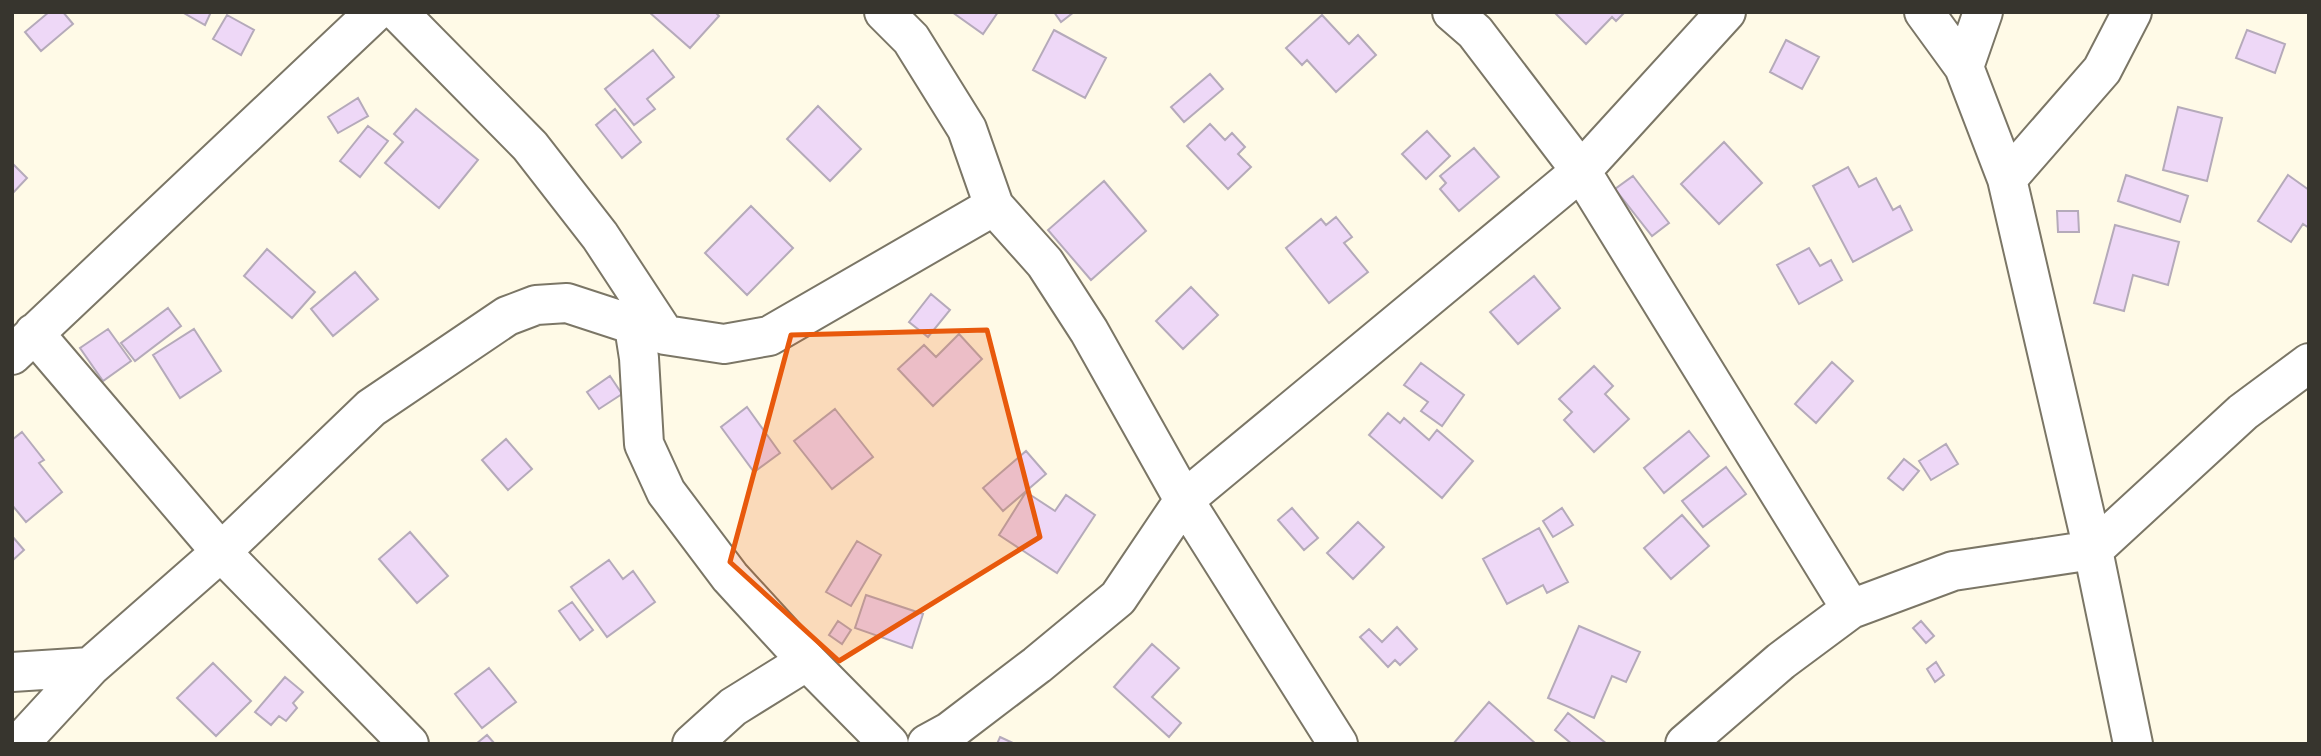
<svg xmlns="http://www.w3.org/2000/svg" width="2321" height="756" viewBox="0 0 2321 756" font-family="'IBM Plex Sans',sans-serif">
	<rect width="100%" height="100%" fill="#fffae7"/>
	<path fill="#eed8f7" stroke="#b5aaba" stroke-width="2" d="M49,12h14l10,12 -32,27 -16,-19z
		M182,12h29l-6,13z
		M649,12h66l4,4 -29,32z
		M952,12h46l-15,22z
		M1054,12h20l-13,10z
		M1554,12h71l-9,9 -4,-4 -26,27z
		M227,15l27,15 -13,25 -28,-16z
		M1322,15l27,29 9,-9 18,20 -40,37 -29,-32 -5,5 -16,-17z
		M1054,30l52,28 -21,40 -52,-28z
		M2247,30l38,14 -10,29 -39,-15z
		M1786,40l33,17 -17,32 -32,-17z
		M653,50l21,27 -27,22 8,10 -21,16 -29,-36z
		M1210,74l13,15 -39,33 -13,-15z
		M358,98l10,18 -30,17 -10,-16z
		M818,106l43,43 -31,32 -43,-42z
		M2178,107l44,11 -15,63 -44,-11z
		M416,109l62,51 -39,48 -54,-45 18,-21 -9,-8z
		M615,109l26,33 -19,16 -26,-33z
		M1210,124l15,16 7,-7 13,14 -7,7 13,13 -23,22 -41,-43z
		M368,126l20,15 -28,36 -20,-16z
		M1427,131l23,25 -24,23 -24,-25z
		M1724,142l38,41 -43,41 -38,-40z
		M1474,148l25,29 -40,34 -19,-22 6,-6 -6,-7z
		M12,163l15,15 -15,16z
		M1848,167l11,20 17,-9 17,32 7,-4 12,24 -59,32 -40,-76z
		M2126,175l62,21 -8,26 -62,-21z
		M2288,175l21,15v38l-6,-4 -12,18 -33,-21z
		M1633,176l36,47 -17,13 -37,-47z
		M1104,181l42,50 -55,49 -43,-50z
		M751,206l42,42 -46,47 -42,-42z
		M2057,211h21l1,21h-21z
		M1336,217l16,20 -8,6 24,29 -39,31 -43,-55 35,-29 5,6z
		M2115,225l64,17 -11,43 -35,-10 -9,36 -30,-8z
		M1809,248l11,18 11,-6 11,20 -43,24 -22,-39z
		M267,249l48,43 -23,26 -48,-42z
		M355,272l23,27 -45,37 -22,-27z
		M1534,276l26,32 -42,36 -28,-32z
		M1191,287l27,28 -35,34 -27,-28z
		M931,294l19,16 -22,27 -19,-15z
		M168,308l13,18 -46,35 -14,-18z
		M108,329l23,32 -28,20 -23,-33z
		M194,329l27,42 -41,27 -27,-43z
		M959,334l23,25 -49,47 -35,-37 26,-24 12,12z
		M1832,362l21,19 -37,42 -21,-19z
		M1421,363l43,32 -22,31 -21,-15 7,-9 -24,-17z
		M1594,366l19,20 -8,8 24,25 -35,33 -30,-32 8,-8 -13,-13z
		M610,376l12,18 -23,15 -12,-17z
		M747,407l33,46 -26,19 -33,-45z
		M835,409l38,48 -41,32 -38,-48z
		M1388,413l12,10 4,-5 25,22 8,-10 36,31 -31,37 -73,-63z
		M1689,431l20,25 -45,37 -20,-25z
		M22,432l22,28 -5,3 23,29 -36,30 -14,-17v-65z
		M506,439l26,30 -24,21 -26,-30z
		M1946,444l12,20 -27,16 -12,-19z
		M1026,451l20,23 -43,37 -20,-23z
		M1904,459l15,12 -16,19 -15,-12z
		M1726,467l20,27 -43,33 -21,-26z
		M1026,492l29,19 11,-16 29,20 -38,58 -58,-38z
		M1292,508l26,30 -14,12 -26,-30z
		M1562,508l11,17 -20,12 -10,-16z
		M1682,515l27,31 -38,33 -27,-31z
		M1358,522l26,25 -31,32 -26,-26z
		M1539,528l29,54 -21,11 -4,-8 -36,19 -24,-45z
		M410,532l38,44 -31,27 -38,-44z
		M12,536l12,14 -12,11z
		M857,541l24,14 -30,51 -25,-14z
		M609,560l14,19 10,-8 22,31 -48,35 -36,-50z
		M866,595l57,19 -11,34 -57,-20z
		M572,602l21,28 -13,10 -21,-29z
		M838,621l13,9 -9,14 -13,-9z
		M1921,621l13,15 -8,7 -13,-15z
		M1579,626l61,26 -14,30 -14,-6 -18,42 -46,-20z
		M1397,627l20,22 -17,16 -5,-5 -7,7 -28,-30 9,-8 13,13z
		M1152,644l27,24 -27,29 29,26 -12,14 -55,-50z
		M1936,662l8,13 -9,7 -8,-13z
		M213,663l38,38 -35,35 -39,-38z
		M489,668l27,34 -34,26 -27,-34z
		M285,677l18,15 -10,11 4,5 -11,13 -7,-5 -8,9 -16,-13z
		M1489,702l47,42h-83z
		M1568,713l39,31h-35l-17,-14z
		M487,735l8,9h-19z
		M1000,737l15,7h-18z"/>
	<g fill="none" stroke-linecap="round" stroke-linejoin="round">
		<g stroke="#7b7666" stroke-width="42">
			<path id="minor" d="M398,12l132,134 70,90 65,99
				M884,12l27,27 56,90 27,77 51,57 44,68 95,169 154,244
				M1452,12l23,20 106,139 270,438
				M1924,12l40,55 43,112 86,371 40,194
				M1964,67l19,-55
				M2007,179l95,-109 30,-58
				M634,326l5,32 5,86 22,48 64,85 77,84 82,83
				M34,333l187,219 188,192
				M12,355l363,-343
				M12,672l78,-5 131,-115 150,-144 136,-92 29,-11 31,-2 98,32 59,9 45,-8 225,-130
				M19,744l71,-77
				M692,744l41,-37 74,-46
				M927,744l22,-12 88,-67 81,-67 66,-98 397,-329 145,-159
				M1685,744l96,-83 70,-52 102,-38 140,-21 150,-138 66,-49"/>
		</g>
		<use href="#minor" stroke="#fff" stroke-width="38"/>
	</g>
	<path fill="#e8590c" fill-opacity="0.2" stroke="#e8590c" stroke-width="5" stroke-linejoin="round" d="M987,330l53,207 -201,124 -109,-99 61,-227z"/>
	<rect width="2321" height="756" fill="none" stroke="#37352e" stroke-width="28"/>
</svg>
